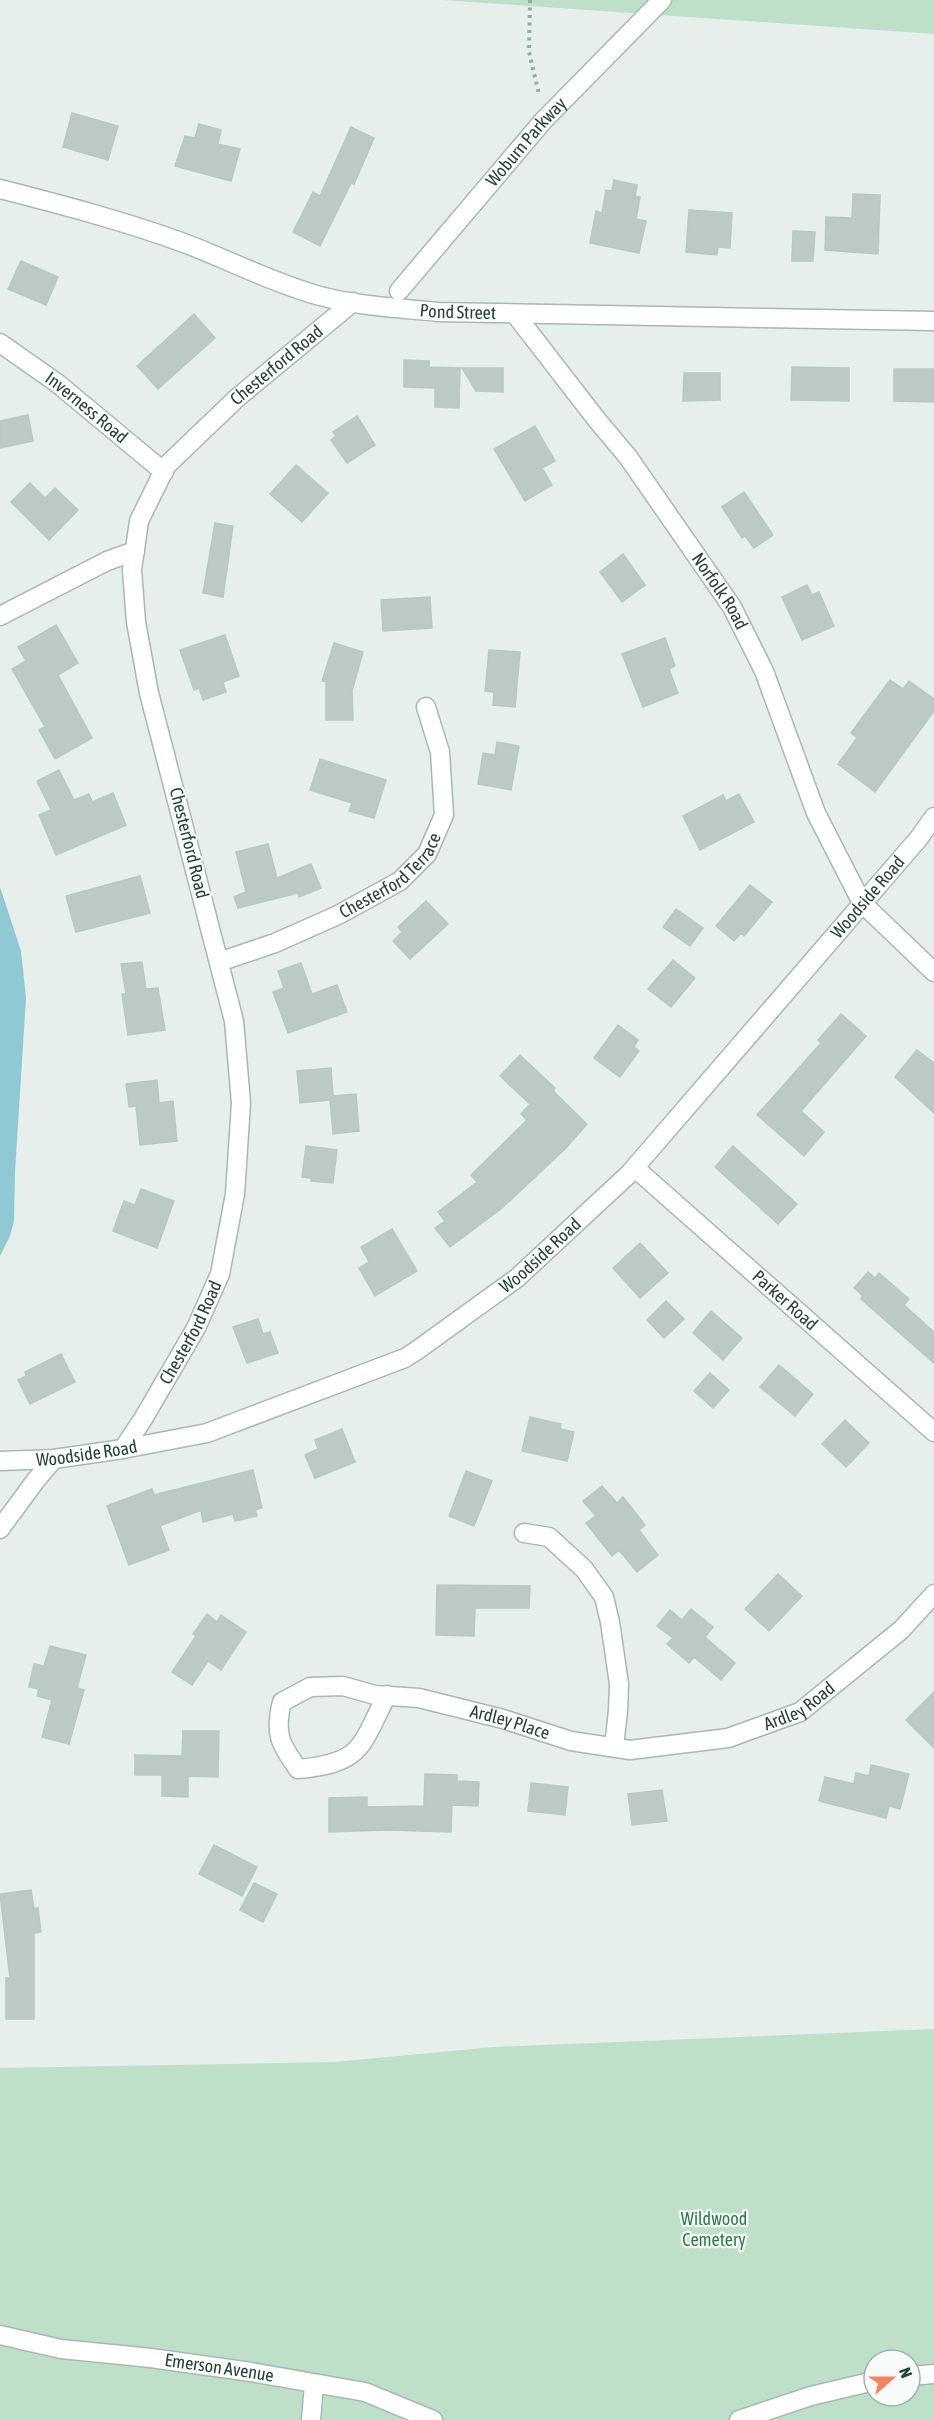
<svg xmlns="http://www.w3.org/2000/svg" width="934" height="2420" viewBox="0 0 934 2420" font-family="'Asap Condensed',sans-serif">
	<rect width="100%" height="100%" fill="#e6efeb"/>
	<path fill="#bfe0c8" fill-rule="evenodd" d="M442,0h492v34z
		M934,2029v391h-934v-352l335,-6 158,-15zM874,2360h36v36h-36z"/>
	<path fill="#8ec9d4" d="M0,887l21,64 5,47 -11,174 -1,49 -4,15 -10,20z"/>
	<path fill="#bbcac4" stroke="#b8c9c2" stroke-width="1.5" d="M72,113l46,13 -10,34 -45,-13z
		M199,124l22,6 -3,14 22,5 -9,32 -56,-15 10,-30 10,2z
		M351,127l23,11 -20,46 -3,-1 -31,63 -27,-14 20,-40 7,4z
		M614,180l23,5 -2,11 5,1 -4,22 10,2 -7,32 -49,-10 6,-32 6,2 4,-23 6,1z
		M853,194l27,1 -2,59 -53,-4 1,-33 26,1z
		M689,210l43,3 -2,35 -12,-1 -1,8 -31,-3z
		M793,231l22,1 -2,29h-21z
		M21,261l37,16 -12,28 -38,-16z
		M194,314l21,24 -57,51 -21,-23z
		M404,360l25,1v6l31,1 -1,40 -24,-1v-19l-31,-1z
		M792,367l57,1v33l-58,-1z
		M462,368h41v24l-27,-1z
		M894,369h40v33l-40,-1z
		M684,373h36v27l-37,1z
		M28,415l5,26 -33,7v-27z
		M357,416l18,29 -28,18 -16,-23 5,-4 -3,-4z
		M535,426l20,35 -13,7 10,17 -27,16 -31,-52z
		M296,465l32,28 -26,29 -32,-28z
		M30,483l15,15 10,-10 23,22 -29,30 -38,-38z
		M744,492l29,43 -19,13 -9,-12 -3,2 -20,-31z
		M215,523l18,3 -10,71 -20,-4z
		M623,554l22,31 -23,17 -22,-30z
		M807,585l5,10 7,-3 15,34 -32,14 -20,-43z
		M430,597l2,31 -49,3 -2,-31z
		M56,625l22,38 -20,12 34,63 -37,21 -16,-29 6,-3 -33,-58 14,-8 -8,-14z
		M225,635l14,41 -16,6 3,10 -23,8 -4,-12 -5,2 -14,-40z
		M665,638l10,28 -6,3 9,24 -35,14 -21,-53z
		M334,643l29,9 -11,39 1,29h-27v-38l-4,-1z
		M489,650l31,2 -5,55 -22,-2 1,-13 -9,-1z
		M890,680l13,9 6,-8 25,18v12l-59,81 -37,-28 19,-26 -6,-5z
		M497,742l22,4 -8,44 -33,-6 5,-31 12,2z
		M320,759l66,21 -12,38 -25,-7 3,-8 -42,-13z
		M59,770l15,30 15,-6 3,8 21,-9 13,32 -70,30 -17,-40 12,-5 -14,-29z
		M739,794l15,28 -54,28 -17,-34 40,-21 3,6z
		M268,844l9,34 34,-14 10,24 -22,9 -1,-4 -60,15 -4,-11 12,-5 -10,-40z
		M140,876l10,37 -74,19 -10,-36z
		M750,885l22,17 -28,34 -3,-3 -7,8 -18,-15z
		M426,901l22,23 -38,35 -17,-18 9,-9 -4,-5z
		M676,909l27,19 -13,18 -27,-19z
		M673,960l22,18 -24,29 -23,-18z
		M142,962l4,27 12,-1 7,42 -37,5 -6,-41h4l-5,-30z
		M301,963l11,31 25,-9 10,27 -59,21 -15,-41 11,-4 -6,-17z
		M841,1014l25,22 -65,75 23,21 -20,24 -47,-41 64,-72 -3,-3z
		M618,1025l20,15 -4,7 5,4 -19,26 -26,-19z
		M917,1050l17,13v50l-39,-36z
		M520,1055l35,33 -2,3 34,33 -22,25 -63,59 -52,39 -15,-19 10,-7 -7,-9 39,-30 -6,-7 56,-55 -6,-6 9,-10 -30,-28z
		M331,1068l2,28 23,-2 3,37 -26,3 -3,-34 -30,3 -3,-32z
		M157,1080l2,23 14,-2 4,40 -37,4 -4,-39 -7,1 -3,-23z
		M306,1146l31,4 -4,33 -22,-2v-3l-9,-1z
		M733,1146l64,58 -19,20 -63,-57z
		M141,1189l33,12 -17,47 -44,-17 11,-30 11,4z
		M392,1229l25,42 -42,25 -16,-28 10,-6 -8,-15z
		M640,1243l28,30 -28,25 -27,-30z
		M868,1272l7,6 4,-5 30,26 -5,6 30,27v31l-73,-64 2,-3 -9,-8z
		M666,1301l18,18 -20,19 -17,-18z
		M711,1311l31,27 -19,22 -30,-27z
		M258,1319l5,15 7,-2 8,21 -31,10 -14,-36z
		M61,1354l14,28 -45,22 -12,-24 8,-4 -1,-4z
		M779,1365l34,29 -18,22 -35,-29z
		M710,1373l19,17 -16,18 -19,-17z
		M530,1417l31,7 -1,5 14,3 -7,29 -45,-10z
		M845,1420l24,23 -23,24 -24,-23z
		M342,1429l13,33 -40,16 -10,-23 13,-6 -3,-9z
		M253,1470l9,38 -7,2 2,6 -22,5 -2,-7 -30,8 -2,-12 -41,16 9,24 -40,15 -22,-59 45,-17 2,6z
		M466,1471l26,10 -18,45 -25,-10z
		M602,1486l15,17 6,-6 22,28 -6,5 19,25 -21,17 -18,-22 -7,6 -26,-33 10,-7 -13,-15z
		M778,1574l24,22 -33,35 -24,-22z
		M437,1585l93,1 -1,22h-54l-1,28 -38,-1z
		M691,1609l22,18 -8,10 30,26 -14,17 -27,-23 -5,6 -22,-19 6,-6 -16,-12 13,-16 12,10z
		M207,1614l10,8 4,-7 25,17 -25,38 -13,-9 -16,24 -20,-13 24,-36 -3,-2z
		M50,1646l36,9 -9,33 7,2 -15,54 -27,-7 10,-37 -15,-4 2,-7 -10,-2 5,-23 10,2z
		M934,1692v56l-28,-28z
		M183,1731h36l-1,46 -30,-1v21l-26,-1v-21h-27v-20l47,1z
		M871,1765l38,9 -9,35 -11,-3 -3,12 -67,-17 6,-24 29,7 2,-11 13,3z
		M425,1774l32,1v6l22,1 -1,24 -26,-1 -1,27 -63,-2 -59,2v-34l38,-1v10l57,-1z
		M531,1783l37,4 -3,28 -37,-4z
		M662,1790l5,31 -35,4 -4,-31z
		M214,1845l43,22 -15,29 -43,-22z
		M254,1883l23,11 -14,28 -23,-12z
		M31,1890l3,19 4,-1 3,24 -7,1v86h-28v-41h4l-10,-84z"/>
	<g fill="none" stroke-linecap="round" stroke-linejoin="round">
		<g stroke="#a8b8b2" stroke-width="21">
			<g id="minor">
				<path id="s1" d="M0,189c62,16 124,32 184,54 45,17 89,40 136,53 38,10 79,12 118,16l496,9"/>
				<path id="s2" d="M399,291l144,-170 119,-121"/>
				<path id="s3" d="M515,314l82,106 31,37 104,150 32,64 52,142 46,90 72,69"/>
				<path id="s4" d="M0,343l57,40 107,89"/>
				<path d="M0,616l107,-55 28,-10"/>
				<path id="s5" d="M219,962l56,-19 63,-28 62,-34 27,-27 17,-39 -4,-63 -14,-45"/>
				<path id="s6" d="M635,1168l299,264"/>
				<path id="s7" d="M123,1449l20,-30 53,-91 24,-54 15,-80 6,-91 -7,-82 -85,-328 -13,-71 -4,-52 7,-49 27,-55 71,-68 116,-96"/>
				<path id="s8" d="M0,1461l54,-2 69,-10 84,-16 198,-75 11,-7 101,-73 112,-104 290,-336 15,-21"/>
				<path d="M0,1529l36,-49 18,-21"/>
				<path d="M524,1533l25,4 35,32 20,28 6,25 9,62 -1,27 -4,36"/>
				<path id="s9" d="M387,1695c-27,51 -23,68 -89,74 -18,-25 -24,-36 -16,-67l28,-15 33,-1 32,9 44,3 84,21 68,22 59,9 98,-12 72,-26 101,-82 33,-36"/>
				<path id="s10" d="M0,2335l61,14 90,9 100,14 114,20 68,28"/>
				<path d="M910,2376l24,-2"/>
				<path d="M311,2420l3,-35"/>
				<path d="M739,2420l72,-24 63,-15"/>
			</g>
		</g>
		<path stroke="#86b3a5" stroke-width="4" stroke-dasharray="3 4.5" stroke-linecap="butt" d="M530,0l-1,52 10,42"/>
		<use href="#minor" stroke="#fff" stroke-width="18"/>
	</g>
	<g text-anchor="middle" stroke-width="4.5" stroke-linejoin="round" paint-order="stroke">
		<g font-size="18" fill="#24423a" stroke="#f7fbf9">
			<text dy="6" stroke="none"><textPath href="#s2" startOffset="196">Woburn Parkway</textPath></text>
			<text dy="6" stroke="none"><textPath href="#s1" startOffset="477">Pond Street</textPath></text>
			<text dy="6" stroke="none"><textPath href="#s7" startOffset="1179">Chesterford Road</textPath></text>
			<text dy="6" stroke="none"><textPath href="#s4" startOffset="108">Inverness Road</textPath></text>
			<text dy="6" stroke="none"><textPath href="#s3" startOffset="345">Norfolk Road</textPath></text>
			<text transform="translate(189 843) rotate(76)" y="6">Chesterford Road</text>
			<text dy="6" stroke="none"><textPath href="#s5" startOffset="195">Chesterford Terrace</textPath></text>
			<text dy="6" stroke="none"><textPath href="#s8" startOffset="1077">Woodside Road</textPath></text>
			<text dy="6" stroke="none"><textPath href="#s8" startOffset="591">Woodside Road</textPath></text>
			<text dy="6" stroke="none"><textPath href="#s6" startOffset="200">Parker Road</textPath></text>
			<text dy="6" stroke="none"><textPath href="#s7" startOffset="135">Chesterford Road</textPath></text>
			<text dy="6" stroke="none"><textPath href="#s8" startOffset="87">Woodside Road</textPath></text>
			<text dy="6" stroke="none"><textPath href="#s9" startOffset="735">Ardley Road</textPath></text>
			<text dy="6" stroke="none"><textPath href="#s9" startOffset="434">Ardley Place</textPath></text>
			<text dy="6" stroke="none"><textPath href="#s10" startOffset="222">Emerson Avenue</textPath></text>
		</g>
		<g font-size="18" fill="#2d7a4b" stroke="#f7fbf9">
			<text x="714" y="2225">Wildwood<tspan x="714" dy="21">Cemetery</tspan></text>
		</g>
	</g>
	<g transform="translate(892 2378) rotate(69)"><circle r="28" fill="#f7fbf9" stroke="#a3b1ad" stroke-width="1.5"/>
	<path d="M0-4.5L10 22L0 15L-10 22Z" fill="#f4845f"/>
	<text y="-9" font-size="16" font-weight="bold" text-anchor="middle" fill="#24423a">N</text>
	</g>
</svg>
